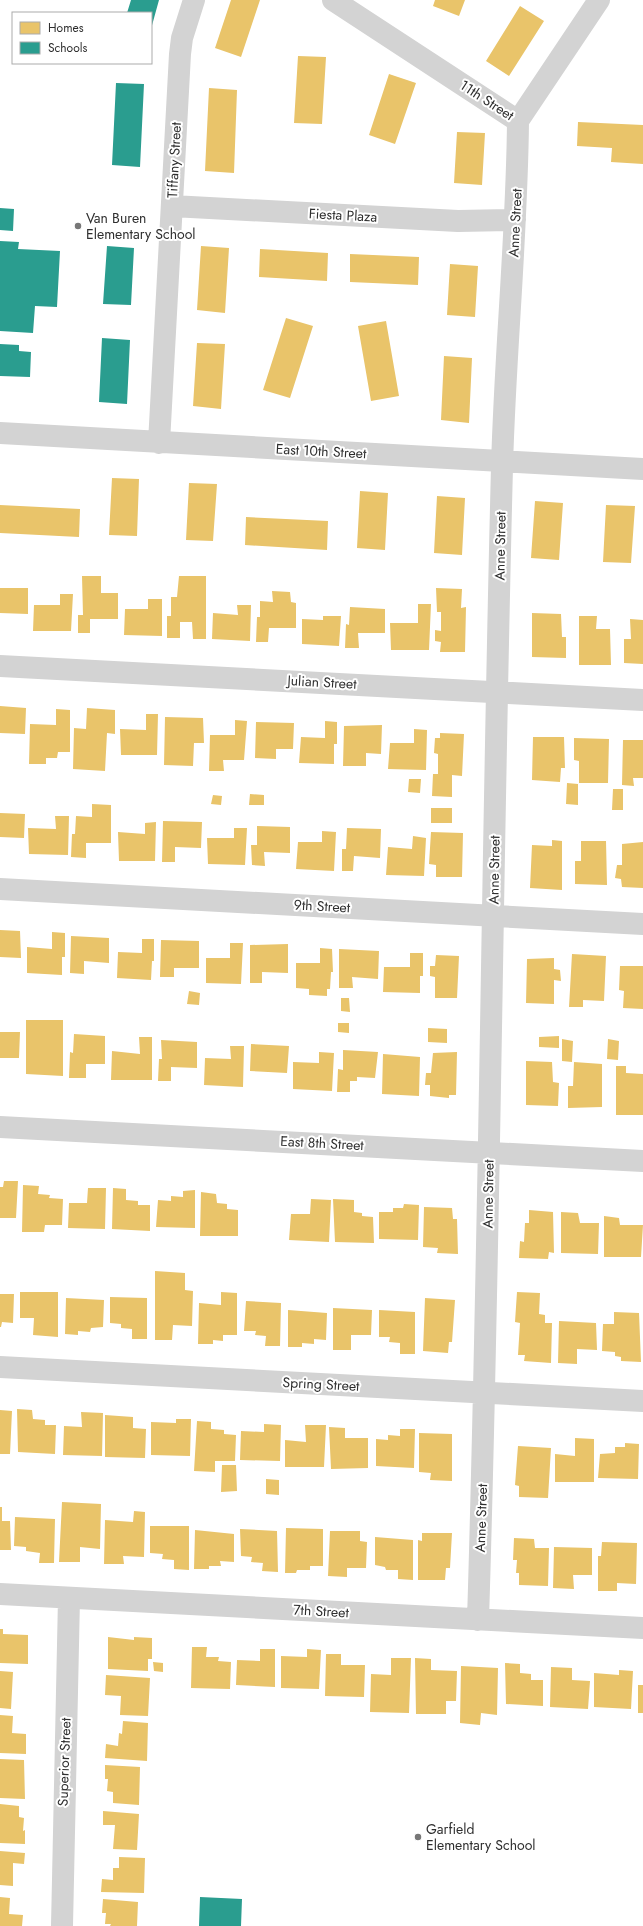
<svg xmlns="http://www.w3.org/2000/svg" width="643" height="1926" viewBox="0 0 643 1926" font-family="Jost,sans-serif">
	<rect width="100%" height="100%" fill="#fff"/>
	<path fill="#e9c46a" d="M231,0h29l-19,57 -26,-9z
		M435,0h30l-6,16 -26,-10z
		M520,6l24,15 -35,55 -23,-15z
		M298,56l28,1 -4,67 -28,-1z
		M389,74l27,9 -21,61 -26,-9z
		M209,88l28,2 -3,83 -29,-2z
		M578,122l65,3v39l-32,-2 1,-14 -35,-2z
		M457,132l28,1 -3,52 -28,-2z
		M201,246l28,2 -4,65 -28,-3z
		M260,249l68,4 -1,28 -68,-4z
		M350,254l69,3 -1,28 -68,-3z
		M450,264l28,2 -3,51 -28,-2z
		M286,318l27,8 -23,72 -27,-8z
		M386,321l13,75 -28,5 -13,-75z
		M197,343l28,1 -4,65 -28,-3z
		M444,356l28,2 -3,65 -28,-3z
		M112,478l27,1 -2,57 -28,-1z
		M189,483l28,1 -4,57 -27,-1z
		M360,491l28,2 -3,57 -28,-2z
		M437,496l28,2 -3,57 -28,-2z
		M535,501l28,2 -4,57 -28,-2z
		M0,505l80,4 -1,28 -79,-4z
		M606,505l29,1 -4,57 -28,-1z
		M246,517l82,4 -1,29 -82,-5z
		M82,576h19v17h17v26h-28v14h-12v-18h5z
		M179,576h27v63h-13l-1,-17h-12v16h-13v-22h4v-19h6z
		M0,588h28v26l-28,-1z
		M436,588l26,1 -1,19 5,-1 -1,45h-25l1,-10 -6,-1v-11l6,1v-19h-4z
		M272,591l18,1 1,10 5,1v25h-27l-1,14h-12l1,-25h3v-16l13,1z
		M60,594h13l-2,37h-38l1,-26h26z
		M148,599h14v37l-38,-1 1,-26h23z
		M418,604h13l-2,46h-38l-1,-27h28z
		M237,605h14l-1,36 -38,-2 1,-26 25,2z
		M350,607l35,2v24h-27l1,15h-14l1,-24 3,1z
		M532,613l29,1 1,23h4v21l-34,-1z
		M323,616h18l-2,30 -37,-2v-25l21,1z
		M579,616h18l-1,13h14l1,36h-32z
		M630,619l13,1v44l-19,-1v-24h7z
		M0,706l26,2 -1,26 -25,-1z
		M87,708l28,2v24l-8,-1 -2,38 -32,-2 1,-41 12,1z
		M56,709l14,1v42h-12l-1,6h-11v6h-17l1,-40 26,1z
		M146,714h12l-1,41h-36l-1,-26 26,1z
		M165,717l38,1 1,25h-10l-1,23 -29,-1z
		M235,720l12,1 -3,39h-21l1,11h-15l1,-36h25z
		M325,721l12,1v22h-3v20l-35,-1 2,-26 24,1z
		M256,722l38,1 -1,26h-17v10l-21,-1z
		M382,725l-1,29 -15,-1v13h-23l1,-40z
		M414,729l13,1 -1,40 -38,-1 2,-26h24z
		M440,733l24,1 -2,42 -10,-1v22l-20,-1 1,-22h5v-20l-4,-1 1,-15h5z
		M533,737h31l1,31h-4l-1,14 -28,-2z
		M574,738l35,1 -1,44h-29v-22l-5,-1z
		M623,740h20v38h-10l1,8 -12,-1z
		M409,779h12l-1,14 -12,-1z
		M567,783l11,1v21l-12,-1z
		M613,789h10v21h-11z
		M250,794l14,1v10h-15z
		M213,795l9,1 -1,9 -10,-1z
		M92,804l19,1v38h-25v15l-15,-1 1,-23h3l1,-18 16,1z
		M431,808h21v15h-21z
		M0,813l25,1 -1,24 -24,-1z
		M55,816h14l-1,39 -39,-1 -1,-26 28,1z
		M163,821l39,1 -1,26 -26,-1v15h-13z
		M156,822l-1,39h-36l-1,-29 27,2v-11z
		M257,826l33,1v26l-26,-1 1,14 -13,-1 -1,-20h6z
		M234,828h13l-2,37 -37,-1 -1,-26h27z
		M347,828l34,1 -1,29 -26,-2 -1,15h-11v-22h4z
		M322,831l14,1 -2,39 -38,-2 2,-27h24z
		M431,832l32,1 -1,44h-26v-12l-7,-1z
		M413,836l13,2 -2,38 -38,-1 2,-28 24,2z
		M552,840l10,1v49l-32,-2 2,-43 20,1z
		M581,841h25l1,44 -32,-1v-23h6z
		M643,842v46l-21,-1 -1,-8 -6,-1 2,-13h5v-21z
		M0,930l20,1 1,27 -21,-1z
		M52,932l13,1v24h-3v18l-35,-2v-26l25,2z
		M71,936l38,2v25l-25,-2v13l-14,-1z
		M142,939h12v22h-2l-1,19 -34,-2 1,-26 24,1z
		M161,940l38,1v27h-25v9h-14z
		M230,943h13l-2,41 -35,-1v-25h24z
		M288,944v29l-26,-1v11h-12v-38z
		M320,948l12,1 1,23h-2l-1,17h-3v7l-18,-1v-6l-13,-1v-25h24z
		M339,949l40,2 -1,28 -26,-2 1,11h-14z
		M410,953h13v23h-3v17l-37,-1 1,-25h26z
		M572,954l34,2 -2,45 -21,-1v7h-14z
		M436,955l23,1 -2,42h-22v-21l-5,-1v-10h5z
		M554,958v11l6,1 1,11 -7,-1v24l-28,-1 1,-44z
		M620,966h23v43l-20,-1 1,-17 -5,-1z
		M189,991l11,2 -1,12 -12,-1z
		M341,998h8l1,14 -9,-1z
		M26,1020h37v56l-37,-2z
		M338,1023h11v10l-11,-1z
		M428,1028l19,1v14l-19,-1z
		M0,1032h20l-1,26h-19z
		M74,1034l31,2v28h-19v14h-17l1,-26 3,1z
		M559,1036v12l-20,-1v-10z
		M139,1037h13v43h-41l1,-29 28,3z
		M562,1039l11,2 -1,21 -10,-1z
		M608,1039l11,2 -1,19 -11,-1z
		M161,1040l36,2v26l-26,-1v14h-13l1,-22h3z
		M251,1044l38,2 -2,27 -37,-2z
		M230,1046h14l-1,41 -39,-2 1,-27 26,1z
		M343,1050l35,2 -3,26 -18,-1v4h-7v11h-13l1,-23 5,1z
		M319,1052l15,1 -2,38 -39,-2v-27l26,1z
		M457,1052l-1,43h-7v3l-19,-2v-11h-5l1,-12h5l2,-20z
		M383,1054l37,3 -1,39 -37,-2z
		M526,1061l26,1 1,20 6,1 -1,23 -32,-1z
		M574,1062l28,2v43l-34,1v-22h5z
		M616,1066h10v7l17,1v41h-27z
		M4,1181h14l-2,37h-16v-31h3z
		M23,1185l16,1 -1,8 12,1 -1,3 14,1 -1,26h-17l-1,7h-22z
		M88,1188h18l-1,41 -37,-1 1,-25h18z
		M113,1188l13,1v11l12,1v4h12v26l-38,-2z
		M195,1190v38l-39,-1 2,-27 13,1v-5l12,1v-6z
		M201,1192l15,2 1,9 10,1v5l11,1v26h-38z
		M311,1199l20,1 -2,42 -40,-2 2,-26h19z
		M333,1199l21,1v12l8,1v3l11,1 1,26 -39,-1z
		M404,1204l15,1 -1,35 -39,-1v-27h14v-4h10z
		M424,1207l28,1 1,11h4l1,35 -21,-1 1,-5 -15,-1z
		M529,1210l24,2 1,41 -5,-1 -1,7 -29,-1 1,-17 4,1 1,-19h4z
		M561,1212l17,1 2,10h19l-1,31 -37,-1z
		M604,1216l15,2 1,7h23l-2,32h-37z
		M155,1271l30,2v17l8,1 -1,35 -19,-1 -1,15h-17z
		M20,1292h38v45l-25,-2 1,-17h-14z
		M221,1292l16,1v42h-14v6l-10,-1v4h-15l1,-41 22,2z
		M517,1292l23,1 -1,21 6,1v8h7l-1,40 -27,-2 1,-6h-7l2,-32 -5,-1z
		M0,1294h14l-1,29 -11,-1 -1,5h-1z
		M110,1297l37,1v41h-15v-10l-11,-1v-4l-11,-1z
		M66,1298l38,2 -1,27 -12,1 -1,4 -12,-1v4l-13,-1z
		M425,1298l30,2 -3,42h-3l-1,11 -25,-2z
		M246,1301l35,2 -1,43h-15l1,-10 -11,-1 1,-4h-12z
		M333,1308l39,2 -1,25h-20v15h-18z
		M288,1310l39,3 -1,27 -12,-1v5l-12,-1v4h-14z
		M379,1310l36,2v42h-15v-11l-11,-1 1,-5h-11z
		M614,1312l25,1 2,49 -20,-1v-4l-6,-1v-4l-13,-1 1,-27h11z
		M559,1321l37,2 1,27 -20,-1v15l-19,-1z
		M17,1409l15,1 1,9 12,1v5h11l-1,29 -37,-2z
		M0,1410l12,1 -2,43h-10z
		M81,1412l22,1 -1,43 -39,-1 1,-29 18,1z
		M105,1415l28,2v11l13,1 -1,29 -40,-1z
		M176,1419h15l-1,37 -39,-1v-33l25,1z
		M197,1421l14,1v7l13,1v4l12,1 -1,26h-20v11l-21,-1z
		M264,1424l17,1 -1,36 -40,-1 1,-29 23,1z
		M305,1425h21l-2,42h-39v-27l21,2z
		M329,1427l16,1v10h23v30l-37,1z
		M400,1429h15l-1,39 -38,-2v-27l12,1v-5l12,1z
		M419,1433l33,1v47l-22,-1 1,-7 -12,-1z
		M575,1438l19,1v43h-39v-28l20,2z
		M625,1443l14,1 -1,35 -40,-1 2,-24 15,-1v-6h10z
		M518,1446l33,2 -3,50 -29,-1v-11l-4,-1z
		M222,1465h14l1,26 -16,1z
		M266,1479l13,1v15l-13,-1z
		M62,1502l39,2 -1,45 -20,-2v15h-21z
		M0,1507h2v14h8l1,29h-11z
		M134,1511l11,1 -1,45 -21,-1 1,8h-20l1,-44 28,2z
		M15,1517l40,2 -1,44h-15l1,-10 -14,-2v-4l-12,-1z
		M150,1526h39v44l-15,-1v-9l-12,-1 1,-5 -13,-1z
		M286,1528l37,1v37h-13v4h-13l-1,3h-11z
		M240,1529l37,2 1,41 -16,-1 1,-8 -12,-1 1,-5 -11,-1z
		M195,1530l39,4v28l-14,-1 1,5h-12v3h-15z
		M330,1531h30v10l7,1 -1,26h-19v9l-19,-1z
		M422,1533h30l-2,35h-4l-1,12h-27v-40l4,1z
		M375,1537l38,3v40l-15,-1v-9h-12l-1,-3 -10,-2z
		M514,1538l20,1 1,9h14l-1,38 -29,-1v-12h-3l1,-13h-4z
		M602,1542l35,1 -1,41 -19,-1v8h-19v-35h3z
		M554,1547l38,1v27h-19l1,14 -21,-1z
		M0,1629h3v5l25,1v29l-28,-1z
		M108,1637l26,3v-3l18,1v21h-4v12l-40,-2z
		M192,1647h15l-1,10h13l-1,4 13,1 -1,27 -39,-1z
		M260,1649h15v38l-39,-2 1,-25 23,1z
		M307,1649l14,1 -2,39 -38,-1v-32l26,1z
		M326,1654h15v11h24l-1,32 -39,-1z
		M391,1658h20l-2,55 -39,-1 1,-38 20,1z
		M415,1658l16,1v11l26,1 -1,30h-10v13h-30z
		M153,1662l10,1v9l-9,-1z
		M505,1663l15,1v9l11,1v6h12v26l-37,-2z
		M461,1666l37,2 -1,47 -16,-2 -1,12 -20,-2z
		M551,1667l21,1v12l18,1 -2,28 -38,-2z
		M619,1670l14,1 -2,38 -37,-2v-34l25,2z
		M0,1671l13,1 -2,37 -11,-1z
		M106,1675l44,3 -2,38 -28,-1 1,-19 -16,-1z
		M638,1685h5v28h-5z
		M0,1715l13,1 -1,17 14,1v20l-26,-1z
		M123,1721l25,2 -1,38 -42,-3 1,-14 12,2 1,-13 3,1z
		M0,1759l24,1 1,39 -25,-1z
		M105,1765l35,2 -1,38 -26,-2v-11l-6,-1 1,-12h-3z
		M0,1804l19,2v11l5,1 -1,13 2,-1v14l-25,-1z
		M103,1811l36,3 -2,36 -24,-1 2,-24h-12z
		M0,1851l25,2 -1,11 -11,-1v23l-13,-1z
		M119,1857l26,1 -1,35 -43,-1 1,-13 11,1v-12h6z
		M0,1897l10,1 -1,16 14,1 -1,11h-22z
		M103,1899l35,3 -1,24h-27l1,-2h-6l1,-11h-4z"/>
	<path fill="#2a9d8f" d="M131,0h28l-8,29v-16h-24z
		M116,83l28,1 -4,83 -28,-2z
		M0,208l14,1 -1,22 -13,-1z
		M0,241l19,1 -1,7 42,2 -3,56 -22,-1 -2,27 -33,-2z
		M107,246l27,2 -3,57 -28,-1z
		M102,338l28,2 -3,64 -28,-2z
		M0,344l19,1v6l12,1 -1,25 -30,-1z
		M200,1897l42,2 -1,27h-42z"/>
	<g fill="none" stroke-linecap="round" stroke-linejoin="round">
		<path stroke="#d3d3d3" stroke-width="22" d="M333,0l185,121
			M518,121l81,-121
			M172,206l286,15 57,-1
			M0,433l643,36
			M159,443l21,-389 2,-16 12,-38
			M0,666l643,34
			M0,889l643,35
			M0,1127l643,34
			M0,1367l643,34
			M0,1594l643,34
			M478,1620c12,-384 14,-769 24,-1153 3,-115 15,-230 16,-346
			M62,1926l7,-328"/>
	</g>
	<g fill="#777" stroke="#fff" stroke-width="1.5">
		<circle cx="78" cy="226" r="4"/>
		<circle cx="418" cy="1837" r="4"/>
	</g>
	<g text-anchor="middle" stroke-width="4" stroke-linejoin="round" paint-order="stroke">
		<g font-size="14" fill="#2e2e2e" stroke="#fff">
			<text transform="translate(487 100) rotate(33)" y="5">11th Street</text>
			<text transform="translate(174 160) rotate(-87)" y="5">Tiffany Street</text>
			<text transform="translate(343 215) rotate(3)" y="5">Fiesta Plaza</text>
			<text transform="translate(515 223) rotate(-87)" y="5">Anne Street</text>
			<text transform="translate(321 451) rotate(3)" y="5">East 10th Street</text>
			<text transform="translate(500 546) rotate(-89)" y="5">Anne Street</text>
			<text transform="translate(322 682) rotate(3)" y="5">Julian Street</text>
			<text transform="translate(494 870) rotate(-89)" y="5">Anne Street</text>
			<text transform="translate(322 906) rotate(3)" y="5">9th Street</text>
			<text transform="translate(322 1143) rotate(3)" y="5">East 8th Street</text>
			<text transform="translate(488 1194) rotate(-89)" y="5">Anne Street</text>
			<text transform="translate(321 1384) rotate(3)" y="5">Spring Street</text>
			<text transform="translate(481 1518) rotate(-88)" y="5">Anne Street</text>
			<text transform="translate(321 1611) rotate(3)" y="5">7th Street</text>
			<text transform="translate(64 1762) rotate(-88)" y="5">Superior Street</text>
		</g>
		<g font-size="14" fill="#2e2e2e" stroke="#fff" text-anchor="start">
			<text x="86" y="223">Van Buren<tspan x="86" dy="16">Elementary School</tspan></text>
			<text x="426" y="1834">Garfield<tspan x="426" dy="16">Elementary School</tspan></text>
		</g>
	</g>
	<rect x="12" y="12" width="140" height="52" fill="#ffffff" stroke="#ababab"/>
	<rect x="20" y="22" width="20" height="12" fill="#e9c46a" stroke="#ababab"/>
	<text x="48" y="32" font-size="12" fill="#2e2e2e">Homes</text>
	<rect x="20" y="42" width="20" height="12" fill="#2a9d8f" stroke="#ababab"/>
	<text x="48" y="52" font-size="12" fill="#2e2e2e">Schools</text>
</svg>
